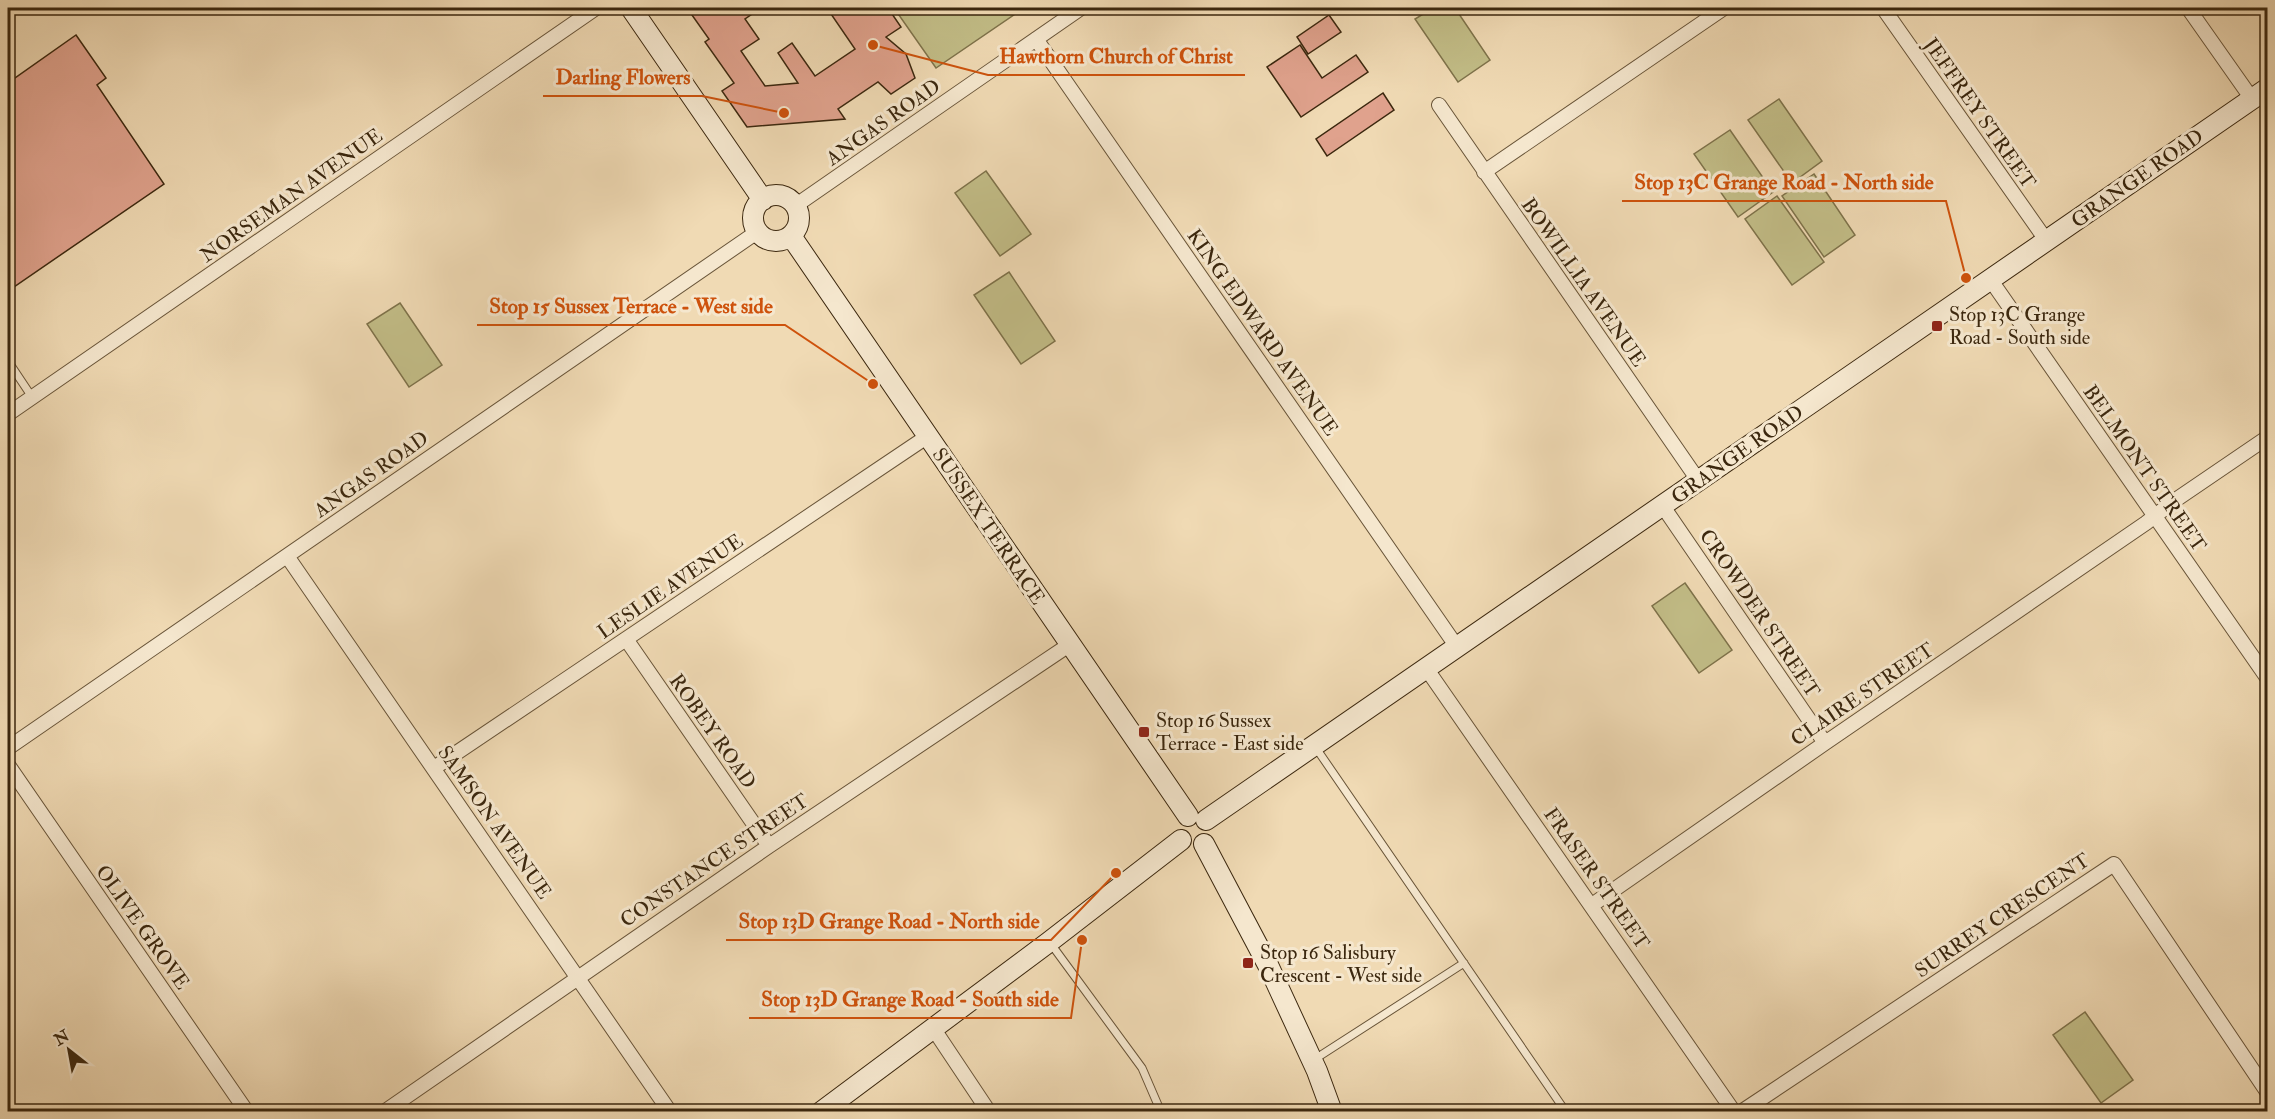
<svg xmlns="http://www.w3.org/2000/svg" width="2275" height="1119" viewBox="0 0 2275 1119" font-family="'IM FELL Double Pica',serif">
	<rect width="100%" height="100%" fill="#f0dab4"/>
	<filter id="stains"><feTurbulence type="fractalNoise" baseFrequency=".00333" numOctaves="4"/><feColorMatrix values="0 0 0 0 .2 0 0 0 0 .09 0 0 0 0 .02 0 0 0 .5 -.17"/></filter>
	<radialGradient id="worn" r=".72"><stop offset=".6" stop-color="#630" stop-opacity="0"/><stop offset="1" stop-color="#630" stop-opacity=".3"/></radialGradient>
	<path fill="#c2bd87" stroke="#7e724a" stroke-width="1.5" d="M894,8h130l-88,60z
		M1433,8h22l35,52 -32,22 -43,-63z
		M1779,99l43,62 -30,22 -44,-63z
		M1730,130l43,62 -35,25 -44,-63z
		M986,171l45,63 -31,22 -45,-63z
		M1814,174l41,61 -31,22 -42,-61z
		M1777,196l47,66 -32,23 -47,-66z
		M1009,272l46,69 -34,23 -47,-69z
		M400,303l42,62 -33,22 -42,-63z
		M1685,583l47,67 -33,23 -47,-67z
		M2085,1012l48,68 -32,23 -48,-68z"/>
	<path fill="#e0a28d" stroke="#3b270e" stroke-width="1.5" d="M687,8h74l-16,11 14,20 -18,12 24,35 33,-3 -20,-30 14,-10 23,33 40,-27 -24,-35 9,-6h48l13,19 -15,10 20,17 9,24 -24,16 -13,-12 -40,27 7,10 -98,8 -25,-36 12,-8 -29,-41 4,-3z
		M1329,15l12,17 -33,22 -11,-17z
		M76,35l30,43 -9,7 67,99 -156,107v-208z
		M1300,45l22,33 34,-23 12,17 -67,45 -34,-50z
		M1383,93l11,17 -67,46 -11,-17z"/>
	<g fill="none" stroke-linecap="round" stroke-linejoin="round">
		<g stroke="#685438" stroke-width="9">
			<path id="lane" d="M8,361l24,36
				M1316,748l250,364
				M1051,944l91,124 19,44
				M1315,1059l149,-96"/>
		</g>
		<g stroke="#685438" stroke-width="16">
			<path id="street" d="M1883,8l163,232
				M2188,8l64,91
				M1036,39l421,608
				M1439,105l259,375
				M1484,172l240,-164
				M795,206l286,-198
				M1990,279l278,400
				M8,414l588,-406
				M1662,505l163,238
				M287,556l383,556
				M626,639l143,207
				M1426,668l308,444
				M8,748l749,-516
				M8,765l239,347
				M434,768l494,-332
				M1592,905l233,-162 321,-220 28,-22 94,-64
				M933,1028l56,84
				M384,1112l385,-266 300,-201
				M1741,1112l373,-248 154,229"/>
		</g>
		<g stroke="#3b270e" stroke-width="22">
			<path id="secondary" d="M631,8l132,192
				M753 218a23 23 0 1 1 46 0a23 23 0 1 1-46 0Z
				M791,236l397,580
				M1206,820l1062,-732
				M1204,844l64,121 49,106 15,41
				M821,1112l228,-170 132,-102"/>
		</g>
		<use href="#lane" stroke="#f5e7ce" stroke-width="7"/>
		<use href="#street" stroke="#f5e7ce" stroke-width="14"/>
		<use href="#secondary" stroke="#f5e7ce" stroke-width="20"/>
	</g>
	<g fill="#8f2418" stroke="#f5e7ce" stroke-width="2">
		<rect x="1931" y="320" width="12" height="12" rx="3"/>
		<rect x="1138" y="726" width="12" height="12" rx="3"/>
		<rect x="1242" y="957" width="12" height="12" rx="3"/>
	</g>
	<g text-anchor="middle" stroke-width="6" stroke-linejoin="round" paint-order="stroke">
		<g font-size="20" fill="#3b270e" stroke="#f5e7ce">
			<text transform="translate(1980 113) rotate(55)" y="7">JEFFREY STREET</text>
			<text transform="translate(883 122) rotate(-35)" y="7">ANGAS ROAD</text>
			<text transform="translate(2137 178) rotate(-35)" y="7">GRANGE ROAD</text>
			<text transform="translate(291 195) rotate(-35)" y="7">NORSEMAN AVENUE</text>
			<text transform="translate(1584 282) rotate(55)" y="7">BOWILLIA AVENUE</text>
			<text transform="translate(1263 332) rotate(55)" y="7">KING EDWARD AVENUE</text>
			<text transform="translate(1737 454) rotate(-35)" y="7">GRANGE ROAD</text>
			<text transform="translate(2145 468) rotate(55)" y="7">BELMONT STREET</text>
			<text transform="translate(371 474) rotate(-35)" y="7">ANGAS ROAD</text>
			<text transform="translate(989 526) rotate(56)" y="7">SUSSEX TERRACE</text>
			<text transform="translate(670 586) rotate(-34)" y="7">LESLIE AVENUE</text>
			<text transform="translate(1760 613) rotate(56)" y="7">CROWDER STREET</text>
			<text transform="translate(1862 694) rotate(-34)" y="7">CLAIRE STREET</text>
			<text transform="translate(713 731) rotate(55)" y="7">ROBEY ROAD</text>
			<text transform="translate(495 822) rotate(55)" y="7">SAMSON AVENUE</text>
			<text transform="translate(714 860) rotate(-34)" y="7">CONSTANCE STREET</text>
			<text transform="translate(1597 878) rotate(55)" y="7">FRASER STREET</text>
			<text transform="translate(2002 915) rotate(-34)" y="7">SURREY CRESCENT</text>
			<text transform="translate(143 927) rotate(55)" y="7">OLIVE GROVE</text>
		</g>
		<g font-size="20" fill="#3b270e" stroke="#f5e7ce" text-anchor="start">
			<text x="1949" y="321">Stop 13C Grange<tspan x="1949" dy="23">Road - South side</tspan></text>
			<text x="1156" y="727">Stop 16 Sussex<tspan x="1156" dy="23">Terrace - East side</tspan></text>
			<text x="1260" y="959">Stop 16 Salisbury<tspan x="1260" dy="23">Crescent - West side</tspan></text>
		</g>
	</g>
	<path fill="none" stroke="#ce520c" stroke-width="2" d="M873 45L988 75H1245M784 113L702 96H543M1966 278L1946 201H1622M873 384L785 325H477M1116 873L1051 940H726M1082 940L1071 1018H749"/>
	<g fill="#ce520c" stroke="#f5e7ce" stroke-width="2">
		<circle cx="873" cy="45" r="6"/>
		<circle cx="784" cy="113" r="6"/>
		<circle cx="1966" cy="278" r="6"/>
		<circle cx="873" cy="384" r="6"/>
		<circle cx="1116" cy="873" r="6"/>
		<circle cx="1082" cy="940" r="6"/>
	</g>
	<g font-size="21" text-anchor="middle" font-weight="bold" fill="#ce520c" stroke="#f5e7ce" stroke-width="6" stroke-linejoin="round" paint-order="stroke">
		<text x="1116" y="63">Hawthorn Church of Christ</text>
		<text x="623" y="84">Darling Flowers</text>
		<text x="1784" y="189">Stop 13C Grange Road - North side</text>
		<text x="631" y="313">Stop 15 Sussex Terrace - West side</text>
		<text x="889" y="928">Stop 13D Grange Road - North side</text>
		<text x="910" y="1006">Stop 13D Grange Road - South side</text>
	</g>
	<rect width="2275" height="1119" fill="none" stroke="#f0dab4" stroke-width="30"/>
	<rect x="9" y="9" width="2257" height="1101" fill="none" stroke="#3b270e" stroke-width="3"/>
	<rect x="15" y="15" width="2245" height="1089" fill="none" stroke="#3b270e" stroke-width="1.5"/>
	<g transform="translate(69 1050) rotate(329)" stroke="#f5e7ce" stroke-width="4.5" paint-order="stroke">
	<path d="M0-4.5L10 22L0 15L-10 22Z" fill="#3b270e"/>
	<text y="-9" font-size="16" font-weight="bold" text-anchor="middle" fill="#3b270e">N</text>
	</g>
	<rect width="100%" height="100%" filter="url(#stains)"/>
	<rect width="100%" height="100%" fill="url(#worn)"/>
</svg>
